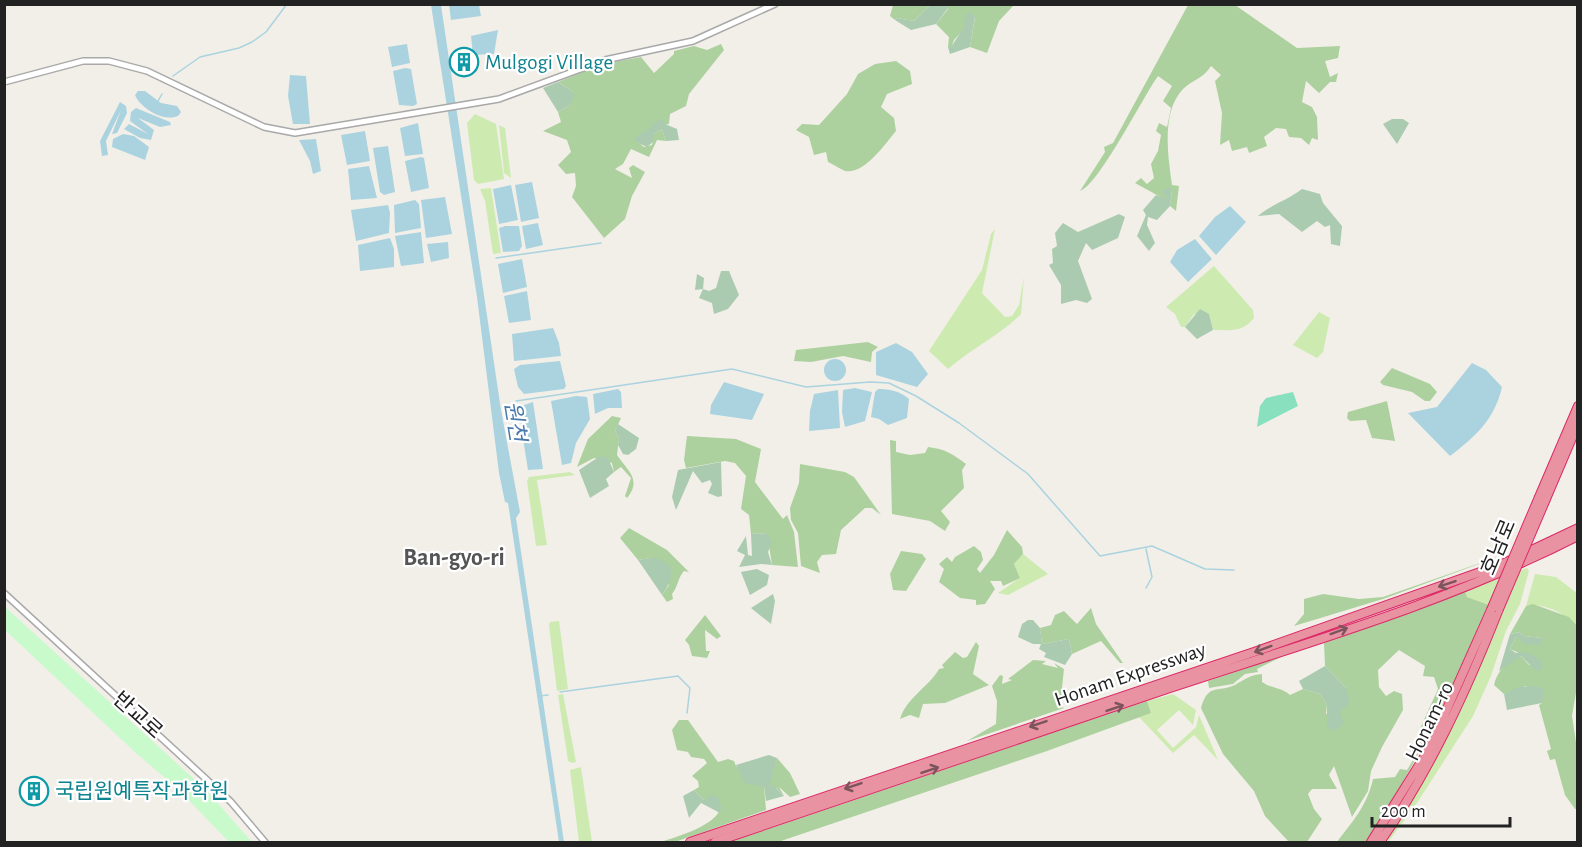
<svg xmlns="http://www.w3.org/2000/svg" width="1582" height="847" viewBox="0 0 1582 847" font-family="'Alegreya Sans','Noto Sans KR',sans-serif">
	<rect width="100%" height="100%" fill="#f2efe9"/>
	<path fill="#cdebb0" d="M475,114l21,10 8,55 -26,5 -4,-4 -7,-57z
		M499,125l6,3 6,50 -7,-5z
		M491,188l10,65 -8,1 -8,-53 -5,-12z
		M995,229l-13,64 23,24 7,-1 7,-11 5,-28 -3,37c-22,22 -49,34 -73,55l-19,-18 53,-81 9,-36z
		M1214,266l39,44 1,8c-12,15 -24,12 -41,12l-4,-16h-15l-9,13h-4l-6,-13 -9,-7z
		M1319,312l11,6 -7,34 -6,6 -24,-13z
		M570,472l5,3 -38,5 10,65 -11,1 -9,-65 2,-4z
		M1023,554l25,20 -40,21 -10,-2 22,-15 -6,-14z
		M1527,568l2,3 -9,33 -14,27 -15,45 -18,40 -56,87 -28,38 -2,-2 57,-98 64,-140 -15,-7 -4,11 -22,-8 -2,-6z
		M1535,574l21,3 21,16v36c-7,-15 -35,-27 -51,-23z
		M559,621l9,68 -11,2 -8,-65 1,-4z
		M563,694l13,68 -4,1 -4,-2 -10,-66z
		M1173,694l23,16 -3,15 -14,-15 -22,20 16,18 23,-21 3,-12 19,45 -24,-25 -21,18 -34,-36 11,-4 -3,-12z
		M581,767l11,75h-13l-9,-72z"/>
	<path fill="#add19e" d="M893,5h37l-16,16 -17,-3 -2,2 -5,-4z
		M946,5h68l-15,16 -12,32 -17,-6 5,-30 -21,23 -3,8 -3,-1 1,-10 -13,-13 12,-15z
		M1188,5h47l62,43 43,-2 -2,12 -13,3 5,16 8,-4 -2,9h-6l-11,11 -13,-12 -4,21 10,5 5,10 1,23 -6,-2 -3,7 -8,-7 -12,-1 -3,-8 -10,-1 -12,9 3,9 -18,7 -2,-6 -15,4 -3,-11 -9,5 2,-32 -7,-32 6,-6 -10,-9c-7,12 -19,14 -28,23 -22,23 -15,67 -11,96l7,1 -3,25 -6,-5 2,-15 -6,4v5l-31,-17 6,-5 6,6 7,-6 -3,-14 7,-13 3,-16 -5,-4 3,-8 8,4 4,-19 -8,-7 9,-15 -14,-10c-15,21 -60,110 -78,115l25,-39 -1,-5 9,-4z
		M721,44l3,6 -35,44 -3,12 -16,8 -1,10c-14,3 -27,4 -30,19l5,4 8,-2 2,-11 8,-5 4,12 -9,-1 -8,17 -18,-8 -8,15 -8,5 17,9 -3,-10 4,-3 12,7 -13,24 -7,23 -21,19 -32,-41 4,-11 -1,-13 -9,1 -8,-9 13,-13 -4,-12 -24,-9 18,-9 -3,-10 11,-6 3,-15 -14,-9 45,-18 38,-7 13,16 20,-19v-3l20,-5 13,4z
		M896,61l14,10 2,13 -25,10 -6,13 13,11 2,13c-11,13 -32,44 -51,40 -5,-2 -12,-7 -17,-9l-2,-10 -12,3 -5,-18 -13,-7 6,-6 17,1 28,-31 11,-20 17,-10z
		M868,342l10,5 -6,5 -1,10 -28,-6 -32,6 -17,-1 2,-11z
		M1392,368l38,16 7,8 -7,9h-5l-13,-9 -29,-7 -3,-3z
		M1387,401l8,40 -23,-3 -6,-18 -16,1 -3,-3 1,-6z
		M612,416l9,2 -6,13 4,8 -2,16c11,16 25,25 10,43l-2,-2 6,-18 -10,-11 -7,5 -2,-9 -18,-5 -17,9 11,-28z
		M687,436l49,3 25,10 -6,33 28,37 4,-4 7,17 4,35 -26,-2 -5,-32 -16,1 -2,-19 -8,-6 5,-33 -11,-13 -10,-2 -39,7 -2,-8z
		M890,440l6,1v11l14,3 15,-2 3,-6c17,2 25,7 38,17l-4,6 2,18 -23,23 9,11 -5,9 -15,-10 -38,-7z
		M800,464l45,8 9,5 27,38 -9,-7h-7l-24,22 -5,24 -14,1 -5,7 3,11 -19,-7 -3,-33 -7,-13 -1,-12 9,-25z
		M629,528l38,22 22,22 -5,-1c-6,6 -6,16 -12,23l1,5 -6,3 -5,-7 7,-10 -19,-27 -12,2 -18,-22z
		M1007,530l15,17 1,7 -9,10 6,14 -17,8 -2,-5h-11l5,8 -10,15 -9,1v-5l-16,-2 -21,-16 5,-13 -5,-5 8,-7 5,5 3,-5 19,-11 7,6 2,8 -6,9 3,4 14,-18z
		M901,551l21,3 4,5 -20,32 -13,-1 -3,-16z
		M1509,553l-126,46 -89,27 10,-12v-15l19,-5 36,5 24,-2z
		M1465,591l2,6 22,8c-35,83 -74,162 -123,237h-29c15,-20 30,-36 36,-63l22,-2 5,-8 7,1 12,-20 -1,-17 20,-44 -4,-12 -11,-1 2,-10 -26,-16 -21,20 1,17 7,9 8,-5 8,3 1,16 -21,37 -11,24 -3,20 -16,26 -18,-51 -5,9 8,14h-25l-4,5 6,15 8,10 -15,23h-18l-24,-26 -11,-25 -31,-37 -22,-46c7,-25 16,-15 34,-23 10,-6 15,-10 27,-11v8c10,7 19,5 28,13l13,-6 17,5 7,11 -1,9 14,-2 6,-24 -21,-22 -1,-23z
		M1533,604l36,13 8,9v61l-5,29 5,33v60h-2l-10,-14 -10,-36 -5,1 -3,-9 4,-2 -12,-44 3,-2 -16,-17 -22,8 -10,-9c3,-14 13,-24 27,-29l8,9 14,-1 -33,-15 6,-12 23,8 3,-7 -18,-2 -5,-4 -9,2 16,-28z
		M1091,608l5,16 27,39h-3l-19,-22 -29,13 -3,-15 -27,5 -2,-16 11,-3 4,-10 9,-4 13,13z
		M705,615l16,21 -4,3 -12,-9 1,21h4l-3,7 -15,-2 -3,-11 -4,-5z
		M976,642l3,4 -6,28 16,11 -44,18 -22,1 -4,14 -9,-3 -10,4c7,-22 28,-31 39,-50l5,-1 -2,-3 13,-13 8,6 4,-1z
		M1283,656l-26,13 1,3 -13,2 -12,10 -24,4 -1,-7z
		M1033,660l13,1 -4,3 16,4 -4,-5 10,6 -4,37 4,2 -97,33 29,-17 1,-23 -5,-15 8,-11 3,1 -1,8 10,-4 -4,-1z
		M1147,701l4,12 -104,38 -269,91h-48z
		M679,720h9l30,42 10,-3 6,2 2,5 28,21 2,23 -91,32h-14c17,-6 55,-16 60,-35l-17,-7 -10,-10 5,-3 -1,-6 -6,-5 15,-13 -3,-4 -13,-2 -3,-5 -11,-2 -5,-20z
		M777,758l13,15 10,21 -10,3 -11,-10 5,9 -8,-8 -8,-1z"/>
	<path fill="#aacbaf" d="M930,5h16l2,3 -12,16 -25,6 -16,-10 2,-2 17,3z
		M969,11l6,5 -5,31 -20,7 -2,-7h3l13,-20 1,-11z
		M558,82l14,9 2,5 -5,10 -11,6 -15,-24z
		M663,119l2,5 12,5 2,11 -13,1 -4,-12 -8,5v7l-7,6 -11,-5v-5l16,-10 1,-4z
		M1392,119h11l6,4 -12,21 -14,-20z
		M1169,187l3,4 -2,15 -13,14 -9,-3 -1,8 8,18 -6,8 -12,-15 9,-21 -3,-5 13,-15 10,4v-4l-5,-3z
		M1302,189l18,5 3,9 19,23 -2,20 -9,-2 -1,-19 -5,2 -8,-6 -15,11 -23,-18 -21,2c14,-12 30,-16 44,-27z
		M1119,214l6,3 -7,21 -26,12 -6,-7 -8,18 14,38 -5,4 -11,-3 -15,4v-19l-12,-20 4,-2 -1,-14 5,-3 -2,-13 8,-10 15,9z
		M721,271h8l10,24 -11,14 -14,5 -2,-11 -13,-5 4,-9 -8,1 2,-16 7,4 -1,11 6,2 7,-3z
		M1200,309l9,5 4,16 -16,9 -12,-12z
		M618,424l21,14 -3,11 -8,6 -5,-1 -5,-9 1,-6 -4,-8z
		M600,456l8,2 6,14 -8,7 3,7 -19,12 -11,-28z
		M721,462l1,34 -4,1 -10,-4 4,-9 -2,-4 -8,3 -9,-12 -17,39 -4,-13 6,-27z
		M767,533l5,9 -4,10 4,13 -11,-1 -22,3 6,-12 -8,-4 9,-15 2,19 4,1 -1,-22z
		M650,558l10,1 10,7c3,12 -1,19 -8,29l-24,-35z
		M757,569l12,6 -2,10 -17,10 -9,-23z
		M773,594l2,7 -4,23 -20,-16z
		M1028,620h5l7,8 2,16 27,-5 3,15 -7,11 -21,-8 2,-4 -7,-4 2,-5h-8l-15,-7 4,-13z
		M1519,632l5,4 19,2 -3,7 -15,-1 -9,-7 -6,12 6,4c9,-3 22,3 27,11l-2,6 -5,1 -15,-15 -22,15 11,-37z
		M1325,666l21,22 4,15 -10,9 4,11 -8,7 -9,-2v-23l-7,-11 -17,-5 -4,-8z
		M1536,686l8,4 -2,13 -35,7 -3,-16 14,-7z
		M769,755l8,3 -8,29 4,-2 11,11 -18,5 -2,-14 -19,-4 -9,-18z
		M694,790l10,10 7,-5 7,2 3,10 -1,6 -19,-10 -12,15 -6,-22z"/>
	<path fill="#c8facc" d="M4,606l202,184 46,52h-23l-52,-54 -41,-35 -131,-123z"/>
	<path fill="#88e0be" d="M1293,392l5,14 -41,21 3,-21 6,-8z"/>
	<path fill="#aad3df" d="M431,5h10l60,405 19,102 -4,6 48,324h-5l-51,-339 -3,-1 -6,-29 -22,-176z
		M449,5h30l2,11 -30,4z
		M498,30l-4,24 -21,1 -2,-19z
		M407,44l3,19 -18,4 -4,-20z
		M405,68l6,1 6,35 -4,2 -14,-1 -6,-34z
		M290,75l16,1 4,48h-17l-5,-28z
		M138,91h7l16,12 16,3 4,6 -2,3c-13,9 -39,-7 -44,-20z
		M120,102l6,4 1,7 -10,20 -5,1 9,-24 -15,31 2,14 -6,1 -2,-15z
		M136,108l34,14 1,3 -11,2 -22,-9 16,12 -3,10 -11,-2 -16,-9 5,-5 19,10 -18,-13 1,-9z
		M418,123l5,31 -18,2 -5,-28z
		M365,131l5,30 -23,4 -6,-30z
		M123,134l11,2 15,11 -4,13 -33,-13 1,-8z
		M316,139l5,32 -8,3 -3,-13 -11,-21z
		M388,146l7,46 -11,3 -4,-3 -7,-44z
		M421,157l3,1 5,30 -18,4 -6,-31z
		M369,166l8,32 -26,2 -3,-31z
		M532,182l7,36 -18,4 -6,-37z
		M511,185l7,35 -19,4 -6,-35z
		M445,197l7,37 -26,4 -5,-38z
		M415,200l4,4 2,24 -26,5 -1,-28z
		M388,205l2,8 -1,20 -33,8 -5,-31z
		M1230,206l16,16 -30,33 -17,-19 16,-19z
		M538,223l5,22 -17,4 -4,-23z
		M505,226h14l3,20 -3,5 -16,1 -4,-24z
		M421,232l3,31 -23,3 -6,-30z
		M390,238l4,11v18l-34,4 -2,-26z
		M1195,239l17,20 -24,23 -18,-20 7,-12z
		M448,242l1,16 -18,4 -4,-18z
		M522,259l5,28 -24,6 -5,-29z
		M527,291l4,29 -22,3 -5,-27z
		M553,328l6,15 2,13 -47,5 -2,-27z
		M896,343l16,9 16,22 -11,13 -41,-12v-23z
		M824 370a11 11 0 1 1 22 0a11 11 0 1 1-22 0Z
		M560,361l6,25 -2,3 -40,5 -6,-7 -4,-18 6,-4z
		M1472,363l14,7 16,17c-7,32 -27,50 -52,69l-42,-43 29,-6z
		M724,382l40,12 -12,26 -42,-6 1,-9z
		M855,388l17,4 -7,29 -20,6 -3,-15 1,-22z
		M618,389l3,3 1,16h-14l-13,6 -2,-20z
		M878,389c11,0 22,2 31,10l-2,19 -19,7 -9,-6 -8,-2 4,-25z
		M838,390l2,38 -31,3 1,-20 4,-17z
		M576,396l11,1 3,22 -14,24 -5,20 -9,2 -11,-64z
		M533,402l10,67 -15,1 -10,-63z"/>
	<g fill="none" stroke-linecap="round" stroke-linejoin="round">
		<path stroke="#aad3df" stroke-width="1.5" d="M173,76l27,-19 39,-9 13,-6 14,-10 21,-28
			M158,101l4,-7
			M496,258l105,-15
			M516,401l216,-32 74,18 64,-5 19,1 27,13 43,27 69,51 72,82 52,-10 53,23 29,1
			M1146,549l6,28 -6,11
			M560,692l118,-16 12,12 -3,25
			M540,696l8,-1"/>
		<g stroke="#a9a9a9" stroke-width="8">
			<path id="minor" d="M4,82l79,-21h26l38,10 117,56 31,6 204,-34 106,-39 88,-19 82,-37
				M4,593l227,209 34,40"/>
		</g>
		<g stroke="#dc2a67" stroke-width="10">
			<path id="highway" d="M1539,497l39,-91
				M1546,499l32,-75
				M690,842l564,-190 246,-87 78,-37
				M715,842c150,-51 300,-101 449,-152 139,-46 283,-87 414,-154
				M1371,842l58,-93 62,-139
				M1380,842c50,-71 87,-152 119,-233"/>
		</g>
		<use href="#minor" stroke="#fff" stroke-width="5"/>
		<use href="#highway" stroke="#e892a2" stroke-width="8"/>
		<g stroke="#dc2a67" stroke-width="10" stroke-linecap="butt">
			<path id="highway-bridge" d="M1499,609l47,-110
				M1491,610l48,-113"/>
		</g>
		<use href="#highway-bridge" stroke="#e892a2" stroke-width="8"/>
	</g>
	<defs><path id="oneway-shaft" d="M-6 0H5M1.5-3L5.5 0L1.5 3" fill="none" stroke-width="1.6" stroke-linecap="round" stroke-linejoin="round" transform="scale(1.5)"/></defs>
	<g stroke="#7b545c">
		<use href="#oneway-shaft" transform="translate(1447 584) rotate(161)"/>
		<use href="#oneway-shaft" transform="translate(1339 631) rotate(-20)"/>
		<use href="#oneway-shaft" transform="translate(1263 649) rotate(160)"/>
		<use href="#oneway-shaft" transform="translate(1115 708) rotate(-19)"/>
		<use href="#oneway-shaft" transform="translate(1038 724) rotate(161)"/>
		<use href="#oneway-shaft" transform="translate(930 770) rotate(-19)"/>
		<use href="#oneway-shaft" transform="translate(853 786) rotate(161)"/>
	</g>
	<defs>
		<g id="building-ring" transform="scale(1.5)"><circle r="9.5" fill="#fff" stroke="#0f9aa8" stroke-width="1.5"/><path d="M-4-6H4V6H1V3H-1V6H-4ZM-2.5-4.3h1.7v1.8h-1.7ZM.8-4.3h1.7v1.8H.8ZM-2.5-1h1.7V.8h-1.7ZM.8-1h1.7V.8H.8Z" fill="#0f9aa8"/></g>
	</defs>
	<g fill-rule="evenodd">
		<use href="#building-ring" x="464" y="62"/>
		<use href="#building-ring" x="34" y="791"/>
	</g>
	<g text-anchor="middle" stroke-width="4.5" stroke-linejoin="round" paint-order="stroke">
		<g font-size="21" fill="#0d838f" stroke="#fff" text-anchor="start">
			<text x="485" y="69">Mulgogi Village</text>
			<text x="55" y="798">국립원예특작과학원</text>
		</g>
		<g font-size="21" fill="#222" stroke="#fff">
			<text transform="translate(1498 547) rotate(-67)" y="7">호남로</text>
			<text transform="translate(1130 674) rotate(-19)" y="7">Honam Expressway</text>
			<text transform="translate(138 715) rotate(42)" y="7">반교로</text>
			<text transform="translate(1429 721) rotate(-64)" y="7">Honam-ro</text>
		</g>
		<g font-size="22" font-style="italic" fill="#4a7aab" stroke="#fff">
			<text transform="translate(516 421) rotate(81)" y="8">원천</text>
		</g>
		<g font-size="24" font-weight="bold" fill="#555" stroke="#fff">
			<text x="454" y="565">Ban-gyo-ri</text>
		</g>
	</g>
	<rect width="1582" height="847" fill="none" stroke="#222222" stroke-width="12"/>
	<path d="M1372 817v9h138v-9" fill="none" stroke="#222222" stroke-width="3"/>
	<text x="1381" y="817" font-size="18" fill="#222222" stroke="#ffffff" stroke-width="4.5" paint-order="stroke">200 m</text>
</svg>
